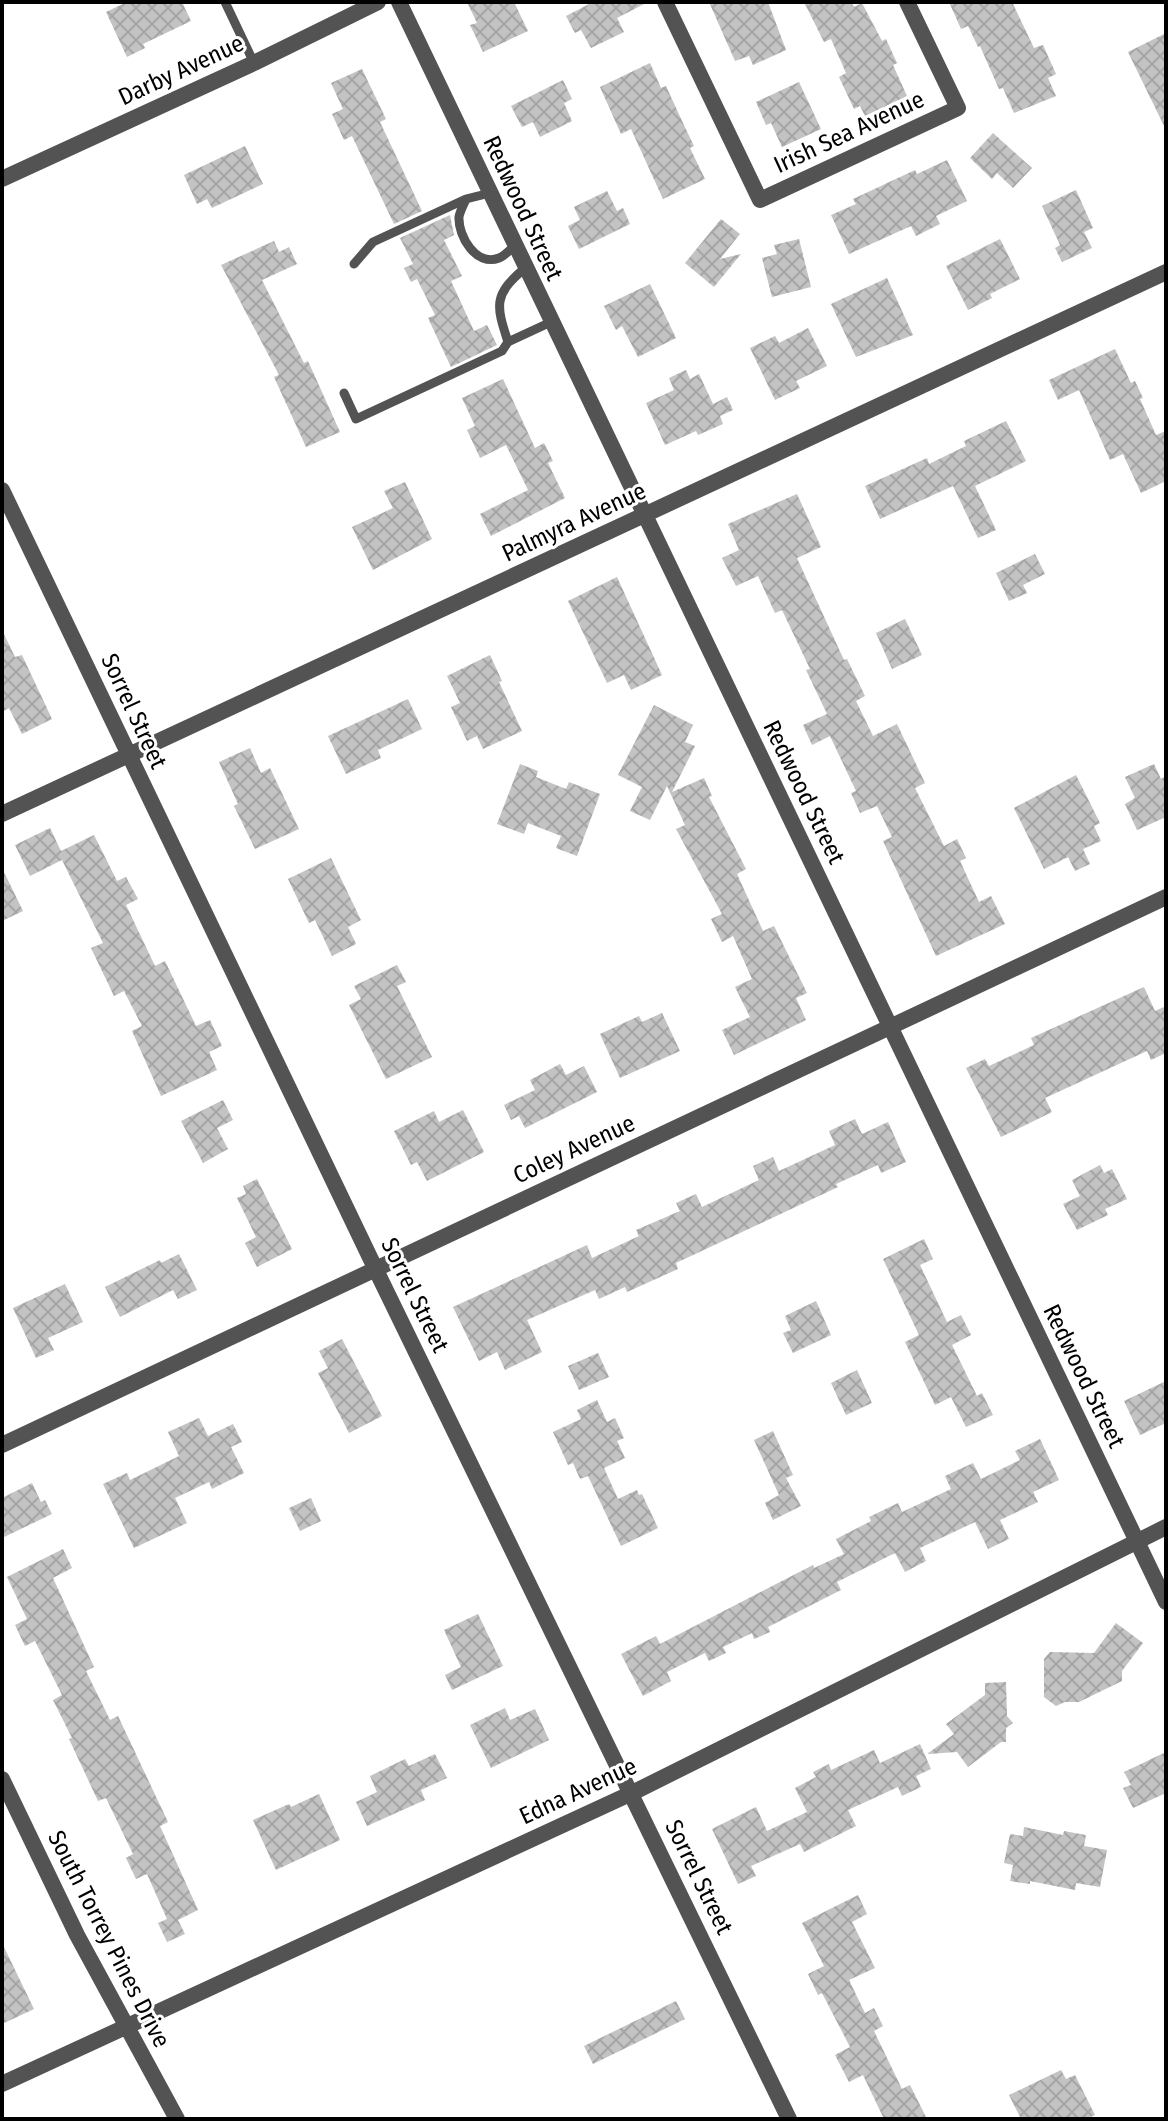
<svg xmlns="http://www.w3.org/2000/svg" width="1168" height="2121" viewBox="0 0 1168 2121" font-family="'Fira Sans Condensed',sans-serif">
	<defs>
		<pattern id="building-cross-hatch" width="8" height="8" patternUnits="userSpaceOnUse" patternTransform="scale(2)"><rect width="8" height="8" fill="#c3c3c3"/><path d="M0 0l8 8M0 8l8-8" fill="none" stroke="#a6a6a6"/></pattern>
	</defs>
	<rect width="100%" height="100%" fill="#fff"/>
	<path fill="url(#building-cross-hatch)" d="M127,2h55l9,19 -48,23 2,4 -18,9 -21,-45z
		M467,2h47l14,29 -45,21 -13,-27 7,-2z
		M593,2h55l-31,16 7,14 -33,16 -10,-18 -6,3 -9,-17z
		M709,2h59l18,48 -33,15 -4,-9 -14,5z
		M804,2h47l3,5 8,-4 20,38 4,-2 11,24 -4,2 14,31 -42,20 -5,-10 -6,3 -15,-32 7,-4 -15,-34 -7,3z
		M949,2h63l22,46 9,-3 13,29 -8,4 8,18 -42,17 -11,-25 -4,1 -19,-43 -2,1 -10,-21 -7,3z
		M1166,33v97l-38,-78z
		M650,63l11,25 5,-2 17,37 11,23 -4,2 15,31 -42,20 -32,-70 -10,5 -21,-47z
		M362,69l24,50 -6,3 42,89 -28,13 -42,-88 -8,4 -12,-26 11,-5 -12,-26z
		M563,80l9,19 -8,4 8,18 -32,16 -7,-15 -11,5 -11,-21z
		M799,82l22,47 -39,18 -11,-24 -5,2 -10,-23z
		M993,133l39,35 -19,20 -16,-15 -5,6 -22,-21z
		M245,146l18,38 -51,24 -5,-9 -10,5 -13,-29z
		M947,160l20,41 -31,15 4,8 -24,12 -5,-10 -62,28 -18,-39 25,-11 -3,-5 62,-29 2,4z
		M1076,190l17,38 -9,4 8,16 -30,14 -7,-14 5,-3 -18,-39z
		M607,191l10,20 6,-3 7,16 -51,25 -11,-23 12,-6 -6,-13z
		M450,215l4,20 -10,5 18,36 -11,5 23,50 13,-6 10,20 -46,22 -23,-49 7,-3 -18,-36 -6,3 -7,-14 9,-4 -13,-26z
		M721,219l19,15 -20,25 21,-5 -27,33 -29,-24z
		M799,239l12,48 -39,10 -10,-39 15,-4 -3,-9z
		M1000,239l20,40 -30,15 2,4 -24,12 -22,-44z
		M274,241l5,11 10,-5 8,17 -35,16 42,83 4,-2 32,71 -34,15 -32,-70 5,-2 -58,-110z
		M887,278l26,57 -57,22 -25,-53z
		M650,284l26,54 -38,19 -16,-31 -6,4 -12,-24z
		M808,328l19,38 -31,15 4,7 -25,12 -25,-52 25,-12 4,7z
		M1115,349l16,34 4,-2 8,17 -3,1 16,36 10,-4v50l-25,12 -18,-39 -13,6 -31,-70 -21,10 -9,-20z
		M686,370l4,9 9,-5 14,30 14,-7 6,13 -13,6 3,8 -25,11 -2,-4 -31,14 -19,-42 28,-13 -5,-12z
		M503,379l32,69 9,-5 9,18 -5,2 17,35 -74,38 -11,-22 48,-24 -22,-45 -26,13 -13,-28 8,-4 -13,-28z
		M1006,421l20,40 -51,25 21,44 -18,8 -25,-52 -73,33 -15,-33 62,-28 2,6 37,-18 -2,-5z
		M405,482l27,57 -59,31 -21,-43 41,-19 -9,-17z
		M797,494l24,53 -24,11 47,102 3,-1 18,37 -9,5 17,35 24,-12 28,59 -10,5 29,58 13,-7 9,19 -6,3 19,41 12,-6 14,28 -69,32 -53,-115 9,-4 -15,-31 -17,7 -9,-20 5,-2 -26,-55 -18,9 -9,-20 24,-11 -21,-44 4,-1 -28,-59 -7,3 -17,-37 -22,10 -14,-28 17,-8 -11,-26z
		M1035,554l10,20 -22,11 4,8 -18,8 -13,-28z
		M617,577l45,98 -31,15 -7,-15 -17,8 -39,-82z
		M905,619l17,36 -30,14 -16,-36z
		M2,630l13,27 7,-2 30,64 -30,15 -13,-26 -7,4z
		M490,655l12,26 -3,1 23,49 -39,18 -6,-13 -10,5 -16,-34 9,-4 -13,-27z
		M408,699l14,30 -44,21 3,8 -35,16 -18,-38z
		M654,705l39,20 -8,17 10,4 -23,46 32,-14 8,18 -3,1 37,72 -9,5 26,57 11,-5 33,67 -11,5 10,22 -72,35 -12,-25 28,-13 -15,-30 17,-8 -19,-43 -11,6 -11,-23 11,-5 -46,-85 9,-4 -18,-39 -17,34 -20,-9 12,-24 -24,-12z
		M250,748l11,25 9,-5 29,61 -44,20 -21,-43 4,-2 -19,-42z
		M520,764l18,7 -2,6 30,12 3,-7 31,12 -23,62 -21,-8 5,-12 -33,-13 -4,11 -27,-10z
		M1154,764l7,15 5,-3v41l-29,13 -12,-26 10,-6 -10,-21z
		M1076,775l24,48 -6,3 7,15 -18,8 7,15 -15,7 -7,-14 -24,12 -30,-61z
		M50,828l11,23 33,-16 23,46 9,-4 12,22 -12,6 29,61 10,-5 31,65 14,-6 12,26 -13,6 8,18 -56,26 -29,-65 10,-5 -18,-35 -10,5 -23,-48 12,-5 -41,-83 -32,16 -15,-31z
		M331,858l30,62 -13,7 8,17 -24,12 -17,-36 -6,3 -21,-44z
		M2,868l21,43 -21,10z
		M397,965l9,17 -9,4 35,71 -46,22 -37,-74 12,-6 -7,-13z
		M1144,987l11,24 11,-5v47l-15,7 -4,-9 -102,47 7,14 -51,25 -35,-69 19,-9 4,7 45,-21 -3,-7z
		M662,1013l18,38 -60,27 -20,-44 39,-18 3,6z
		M560,1064l6,11 18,-9 13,26 -72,36 -6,-12 -8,4 -7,-15 31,-15 -5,-10z
		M223,1100l10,20 -16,8 11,21 -25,14 -22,-42z
		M463,1110l21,42 -57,29 -10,-19 -6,3 -17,-34 40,-20 5,11z
		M855,1119l7,15 26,-12 18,40 -25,11 -3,-8 -42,19 2,3 -162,76 2,6 -51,23 -2,-5 -26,12 -4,-9 -68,30 15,32 -37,18 -8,-18 -18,9 -26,-54 134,-62 5,13 47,-22 -3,-6 44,-19 -4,-8 20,-9 6,13 57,-27 -6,-14 20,-9 6,14 56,-26 -6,-14z
		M1100,1165l4,8 8,-4 15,30 -22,10 3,6 -31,15 -14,-26 17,-8 -8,-16z
		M257,1179l35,70 -35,18 -12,-24 11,-6 -19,-39 9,-4 -3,-8z
		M924,1239l9,20 -13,6 27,57 14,-7 10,20 -19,10 25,51 5,-3 11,22 -27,12 -15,-30 -16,8 -30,-63 14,-7 -36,-76z
		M179,1254l18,36 -19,9 -5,-9 -53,27 -15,-30 55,-27 1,3z
		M65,1284l18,38 -35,16 6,12 -18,8 -23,-50z
		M816,1301l15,34 -38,18 -10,-20 8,-3 -6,-14z
		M342,1339l40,77 -33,17 -31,-60 10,-5 -9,-17z
		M598,1353l11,24 -30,13 -11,-24z
		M857,1370l15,33 -26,12 -15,-32z
		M1166,1381v42l-26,12 -16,-34z
		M597,1400l10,22 8,-4 9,20 -7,3 8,17 -21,10 14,31 19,-9 2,5 3,-1 16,34 -37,18 -33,-70 -8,3 -7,-16 -5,2 -15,-33 28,-13 -4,-9z
		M199,1418l9,18 25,-12 9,18 -11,5 13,26 -32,16 -3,-7 -34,16 12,25 -53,25 -31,-64 24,-11 3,7 49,-24 -11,-24z
		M773,1431l20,44 -7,3 15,28 -28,14 -8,-17 14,-8 -25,-55z
		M1040,1439l19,41 -26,12 5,10 -38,18 9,19 -21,10 -13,-27 -55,26 6,13 -21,11 -10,-19 -58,29 4,8 -73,37 2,5 -16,7 -2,-6 -29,14 3,6 -17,8 -4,-8 -38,19 4,9 -28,15 -22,-42 35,-18 4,8 153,-79 1,3 30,-14 -8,-15 35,-18 -2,-4 29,-14 4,9 49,-23 -6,-13 28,-13 8,16 39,-19 -5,-9z
		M32,1483l9,19 4,-2 7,14 -50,24v-40z
		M311,1498l10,23 -21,10 -11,-23z
		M63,1549l9,19 -19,10 41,89 -8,4 24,49 8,-4 50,106 -8,4 38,84 -20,10 7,14 -18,8 -9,-19 9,-4 -20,-45 -11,5 -10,-21 7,-4 -27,-56 -8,3 -29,-62 3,-1 -19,-38 9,-5 -27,-54 -10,5 -10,-21 12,-6 -20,-42z
		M478,1614l25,52 -51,24 -7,-15 16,-8 -17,-37z
		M1116,1623l27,20 -21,28v10l-43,21h-14l-9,4 -12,-9v-38l6,-7 44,1z
		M1006,1682l1,34 6,7 -7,5v14h-5l-33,25 -11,-15 -30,2 27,-20 -8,-10 39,-29v-12z
		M505,1708l5,12 25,-11 14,31 -58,28 -21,-43z
		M920,1744l11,25 -15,7 5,11 -19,9 -4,-9 -50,23 8,16 -52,26 -4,-8 -49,22 5,10 -18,8 -26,-55 44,-22 11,24 40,-19 -12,-24 21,-11 -3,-5 16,-8 2,6 43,-20 6,13z
		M1166,1752v41l-33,15 -10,-20 8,-3 -7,-13z
		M435,1754l12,24 -26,12 4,10 -58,26 -11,-24 21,-10 -7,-16 35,-17 4,7z
		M319,1794l21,46 -64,30 -23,-50 36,-16 2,3z
		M1024,1827l39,8 1,-4 22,4 -2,11 23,4 -7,37 -24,-4 -1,7 -45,-9v3l-20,-3 3,-16 -9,-2 6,-29 13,2z
		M858,1895l9,19 -15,8 23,46 -26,12 16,33 9,-5 9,18 -9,5 28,58 8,-4 17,34h-43l-21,-44 -14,7 -14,-27 15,-8 -28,-54 -4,2 -10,-21 16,-8 -22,-43z
		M2,1943l32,66 -32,15z
		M676,2001l9,18 -92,45 -9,-18z
		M1061,2070l5,9 9,-4 20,40 -9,4h-65l-12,-24z"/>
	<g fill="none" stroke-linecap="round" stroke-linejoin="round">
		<path stroke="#535353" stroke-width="9" d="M225,2l29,61
			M490,193l-24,6c-2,5 -6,12 -7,18 -1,19 17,50 40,41 5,-2 11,-8 15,-12
			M354,264l19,-22 93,-43
			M525,268c-32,27 -29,37 -17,74l43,-20
			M344,393l12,26 146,-68 6,-9"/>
		<path stroke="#535353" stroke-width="16" d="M399,2l767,1600
			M665,2l95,198 198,-92 -51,-106
			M2,179l252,-116 124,-61
			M2,490l374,780 413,849
			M2,814l1164,-542
			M2,1445l1164,-548"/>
		<path stroke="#535353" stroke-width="16" d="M2,1779l75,156 100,184
			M2,2084l630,-291 534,-266"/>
	</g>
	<g text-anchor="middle" stroke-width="6" stroke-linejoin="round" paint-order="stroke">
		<g font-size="24" fill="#000" stroke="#fff">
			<text transform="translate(181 70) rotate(-25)" y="8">Darby Avenue</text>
			<text transform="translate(849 132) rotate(-25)" y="8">Irish Sea Avenue</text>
			<text transform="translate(523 208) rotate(65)" y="8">Redwood Street</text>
			<text transform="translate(574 522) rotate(-25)" y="8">Palmyra Avenue</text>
			<text transform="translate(134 711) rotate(65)" y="8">Sorrel Street</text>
			<text transform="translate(804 792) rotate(64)" y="8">Redwood Street</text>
			<text transform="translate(574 1149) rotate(-25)" y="8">Coley Avenue</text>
			<text transform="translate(415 1295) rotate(64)" y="8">Sorrel Street</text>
			<text transform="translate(1084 1376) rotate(64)" y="8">Redwood Street</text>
			<text transform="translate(578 1791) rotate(-25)" y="8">Edna Avenue</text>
			<text transform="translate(699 1877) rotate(64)" y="8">Sorrel Street</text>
			<text transform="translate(109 1939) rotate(63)" y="8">South Torrey Pines Drive</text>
		</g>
	</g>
	<rect width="1168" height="2121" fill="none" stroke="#000000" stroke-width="8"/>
</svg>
